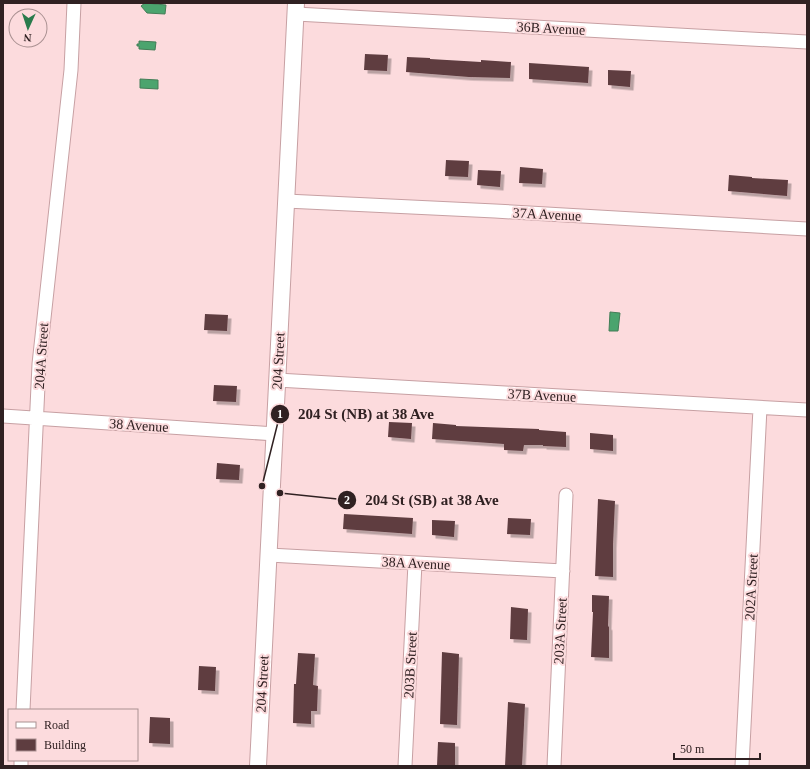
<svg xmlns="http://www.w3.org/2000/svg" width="810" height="769" viewBox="0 0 810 769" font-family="'Times New Roman',serif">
	<defs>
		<filter id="shadow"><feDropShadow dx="3.5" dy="3.5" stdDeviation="0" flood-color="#0004"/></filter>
	</defs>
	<rect width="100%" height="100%" fill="#fcdbdd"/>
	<path fill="#4ba46e" stroke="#437d57" d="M145,3l21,2 -1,9 -18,-1 -6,-7z
		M139,41l17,1 -1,8 -16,-1v-3h-2v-2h2z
		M140,79l18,1v9l-18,-1z
		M610,312l10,1 -2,18h-9z"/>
	<path fill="#5e3d40" filter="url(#shadow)" d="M365,54l23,1 -1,16 -23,-1z
		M407,57l23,1v1l51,3v-2l30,2 -1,16 -41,-1 -63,-5z
		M529,63l60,4 -1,16 -59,-4z
		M608,70l23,1 -1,16 -22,-2z
		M446,160l23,1 -1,16 -23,-1z
		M520,167l23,2 -1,15 -23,-1z
		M478,170l23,1 -1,16 -23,-2z
		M729,175l23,2v1l36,2 -1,16 -59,-5z
		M205,314l23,1 -1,16 -23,-1z
		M214,385l23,1 -1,16 -23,-1z
		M389,422l23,1 -1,16 -23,-2z
		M433,423l23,2v1l83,3v1l27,2v15l-23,-1v-1h-19l-1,6 -19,-1v-6l-72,-5z
		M590,433l23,2v16l-23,-2z
		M217,463l23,2 -1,15 -23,-1z
		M598,499l17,2 -2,44v32l-18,-1z
		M344,514l69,4 -1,16 -69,-5z
		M508,518l23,1 -1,16 -23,-1z
		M432,520l23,1 -1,16 -22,-2z
		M592,595l17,1 -1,30 1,1v31l-18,-1 2,-45h-1z
		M511,607l17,2 -1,31 -17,-1z
		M442,652l17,2 -2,71 -17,-1z
		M298,653l17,1 -2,31 5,1 -1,25h-6v13l-18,-1 1,-39h2z
		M199,666l17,1 -1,24 -17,-1z
		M508,702l17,2 -3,62h-17z
		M150,717l20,1v26l-21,-1z
		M438,742l17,1v23h-18z"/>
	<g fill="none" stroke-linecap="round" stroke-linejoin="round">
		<g stroke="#c7a0a3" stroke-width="15">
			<path id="minor" d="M296,14l511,28
				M286,201l209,10 312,18
				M277,380l530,30
				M3,416l272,18
				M269,555l294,16
				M23,710l16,-346 32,-294 3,-67
				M21,766v-6
				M405,766l10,-203
				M554,766l12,-271
				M742,766l18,-358"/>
		</g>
		<g stroke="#c7a0a3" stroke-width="18">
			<path id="tertiary" d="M258,766l38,-763"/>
		</g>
		<use href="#minor" stroke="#fff" stroke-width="13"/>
		<use href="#tertiary" stroke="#fff" stroke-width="16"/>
	</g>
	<g text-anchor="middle" stroke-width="4" stroke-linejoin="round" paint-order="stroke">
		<g font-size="14" fill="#302122" stroke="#fcdbdd">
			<text transform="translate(551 28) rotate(3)" y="5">36B Avenue</text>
			<text transform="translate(547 214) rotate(3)" y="5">37A Avenue</text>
			<text transform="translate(41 356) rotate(-86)" y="5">204A Street</text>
			<text transform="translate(278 361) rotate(-87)" y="5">204 Street</text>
			<text transform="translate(542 395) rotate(3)" y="5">37B Avenue</text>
			<text transform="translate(139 425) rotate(4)" y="5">38 Avenue</text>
			<text transform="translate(416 563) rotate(3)" y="5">38A Avenue</text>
			<text transform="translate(751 587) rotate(-87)" y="5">202A Street</text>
			<text transform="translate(560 631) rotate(-87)" y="5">203A Street</text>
			<text transform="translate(410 665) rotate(-87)" y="5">203B Street</text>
			<text transform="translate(262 684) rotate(-87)" y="5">204 Street</text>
		</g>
	</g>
	<path fill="none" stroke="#302122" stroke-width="1.5" d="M262 486L280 414M280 493L347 500"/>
	<g fill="#302122" stroke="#fcdbdd" stroke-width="1.5">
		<circle cx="262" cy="486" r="4"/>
		<circle cx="280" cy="493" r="4"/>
		<circle cx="280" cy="414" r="10"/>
		<circle cx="347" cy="500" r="10"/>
	</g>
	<g font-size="12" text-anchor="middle" font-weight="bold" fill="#fff">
		<text x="280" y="418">1</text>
		<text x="347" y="504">2</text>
	</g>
	<g font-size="15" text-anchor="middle" font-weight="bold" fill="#302122" stroke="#fcdbdd" stroke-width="4" stroke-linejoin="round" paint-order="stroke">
		<text x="366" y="419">204 St (NB) at 38 Ave</text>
		<text x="432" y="505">204 St (SB) at 38 Ave</text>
	</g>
	<rect width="810" height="769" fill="none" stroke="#302122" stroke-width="8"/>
	<rect x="8" y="709" width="130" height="52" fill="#fcdbdd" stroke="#aa9192"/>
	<rect x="16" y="722" width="20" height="6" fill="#ffffff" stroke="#aa9192"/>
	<text x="44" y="729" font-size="12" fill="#302122">Road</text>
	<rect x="16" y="739" width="20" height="12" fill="#5e3d40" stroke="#aa9192"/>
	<text x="44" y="749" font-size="12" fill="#302122">Building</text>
	<g transform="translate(28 28) rotate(183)"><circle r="19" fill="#fcdbdd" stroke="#aa9192"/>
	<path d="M0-3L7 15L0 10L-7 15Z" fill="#2a7b4c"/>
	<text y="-6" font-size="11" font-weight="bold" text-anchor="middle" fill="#302122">N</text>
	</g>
	<path d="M674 753v6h86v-6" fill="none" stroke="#302122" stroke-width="2"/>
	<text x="680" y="753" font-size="12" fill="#302122" stroke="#fcdbdd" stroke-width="3" paint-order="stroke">50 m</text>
</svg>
